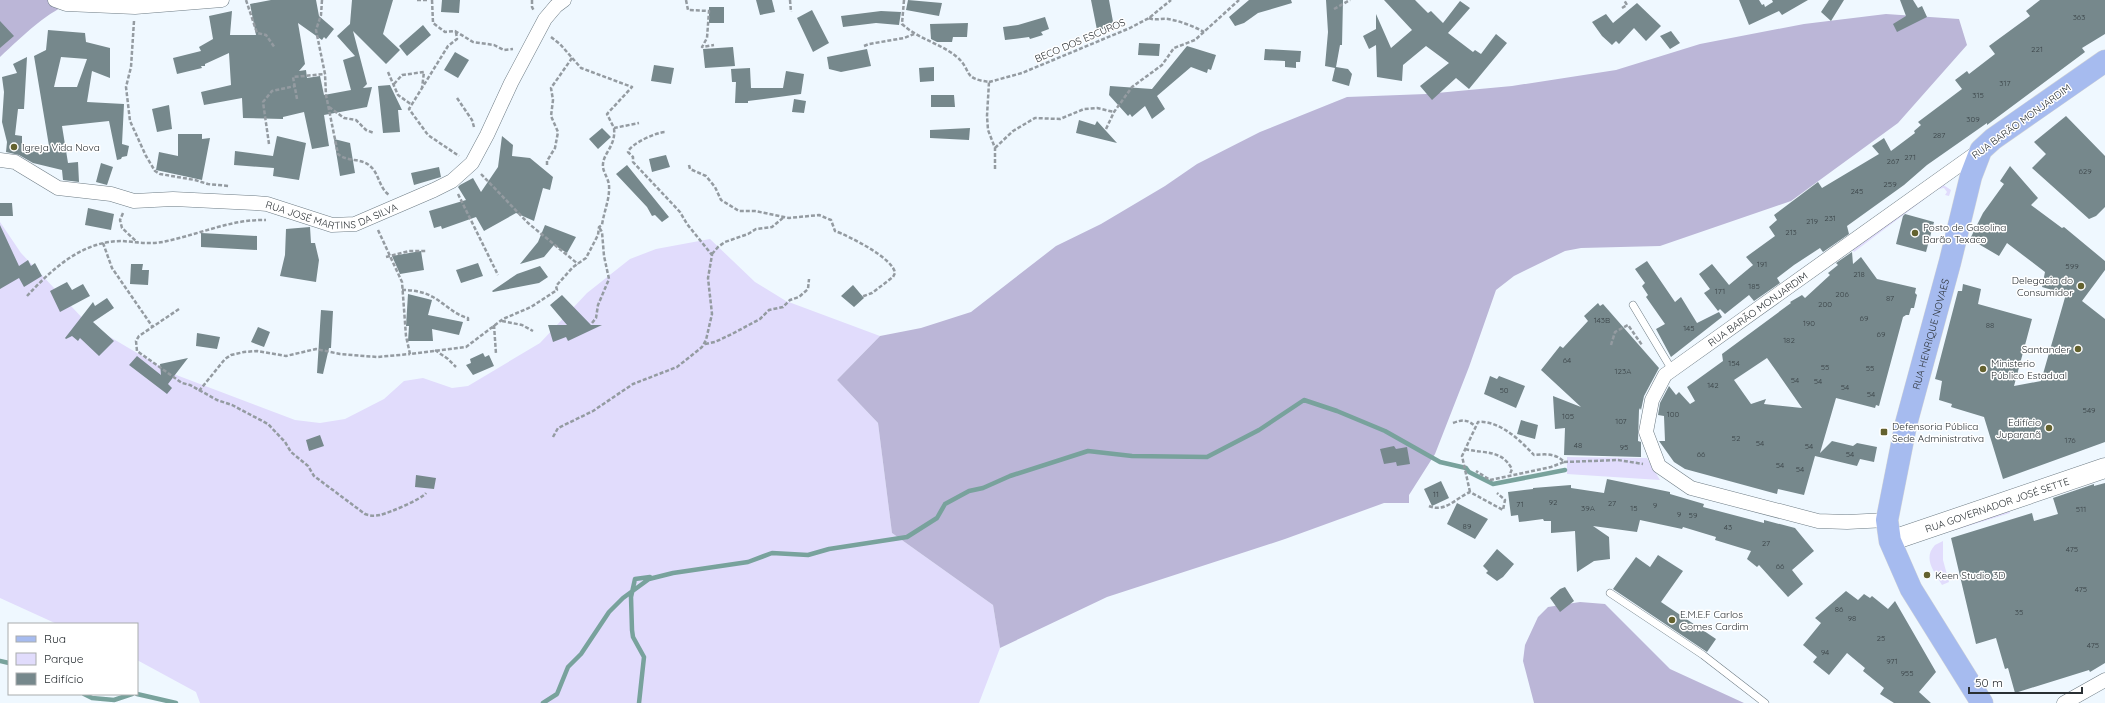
<svg xmlns="http://www.w3.org/2000/svg" width="2105" height="703" viewBox="0 0 2105 703" font-family="Quicksand,sans-serif">
	<rect width="100%" height="100%" fill="#eff8ff"/>
	<path fill="#e1dcfc" d="M1942,184l9,6 -2,6 -4,-1 2,-3 -3,-4 -6,1 -84,63 -3,-4z
		M0,222l21,31 67,71 83,49 124,47 25,3 25,-4 39,-20 20,-18 19,-3 29,10 16,-2 72,-43 47,-50 43,-34 26,-10 54,-10 45,43 31,19 94,35 -43,44 41,43 14,110 101,72 7,43 -21,55h-779l-4,-11 -59,-32v-36h-80l-57,-26z
		M1567,457l80,1 13,22 -93,-6z
		M2008,509l2,4 -68,21v-2z
		M1943,541v19l6,22 -7,3c-9,-15 -19,-27 -7,-40z"/>
	<path fill="#bbb6d7" d="M0,0h77c-31,12 -53,35 -77,57z
		M1886,14l73,5 8,26 -69,78 -107,78 -131,45 -79,2 -16,3 -51,25 -18,14 -27,77 -34,87 -26,41v8h-25l-99,36 -178,58 -107,51 -7,-43 -101,-72 -14,-110 -41,-43 43,-44 41,-8 50,-16 85,-66 45,-22 64,-38 32,-22 63,-32 87,-35 79,-3 86,-8 104,-16 84,-26 104,-20z
		M1580,602l25,2 65,65 74,34h-210l-11,-42 2,-16 13,-28 10,-10z"/>
	<g fill="none" stroke-linecap="round" stroke-linejoin="round">
		<path stroke="#78a29c" stroke-width="4.5" d="M0,661l9,2
			M84,694l8,4 22,2 18,-6
			M137,694l39,9
			M543,703l14,-9 11,-27 13,-13 28,-42 14,-14 26,-19 24,-6 75,-11 24,-9 36,2 21,-6 78,-12 30,-19 8,-14 24,-13 14,-3 27,-12 78,-25 44,5 75,1 52,-27 45,-30 33,11 48,20 55,31 26,6 3,4 24,12 72,-14
			M639,703l5,-46 -11,-20 -1,-7 -1,-33 4,-18 15,-2"/>
	</g>
	<path fill="#76888c" fill-rule="evenodd" d="M271,0h45l3,16 15,13 -8,10 -2,-2 -2,3 -24,-17 7,41 -6,7 7,-1 1,8 13,-2 4,19 27,-5 -8,-30 12,-4 -18,-20 13,-12 2,-24h41l-10,34 17,16 -14,14 -33,-33 14,53 -4,4 9,-1 -5,20 -43,8 5,31 -17,3 -8,-37 -21,5v2l-40,-1 -1,-20 -38,7 -3,-13 30,-7 -2,-32 -24,11v2h-4l1,2 -25,6 -4,-16 28,-7 -2,-4 14,-8 -4,-23 23,-5 -2,24h26l-6,-31z
		M442,0h18l-1,13 -18,-1z
		M756,0h16l3,12 -15,3z
		M908,0l34,3 -3,13 -33,-6z
		M1091,0h18l5,27 -17,3z
		M1249,0h42l1,3 -34,10 -14,10 -9,3 -6,-9z
		M1326,0h17l-1,45h-2l-4,22 12,2 4,5 -3,12 -17,-5 3,-13 -10,-2 3,-34z
		M1384,0h31l13,13 3,-2 12,12 17,-22 10,7 -22,25 25,19 2,-2 6,4 15,-20 11,9 -38,46 -13,-11 -24,22 -12,-14 29,-23 -23,-17 -23,19 -1,16 -25,-4 -1,-32 -7,4 -6,-13 13,-7v-15l15,34 21,-18z
		M1739,0h20l3,5 2,-1 1,3 8,-5 -1,-2h36l-26,15 -3,-4 -30,14z
		M1829,0h15l-13,21 -10,-9z
		M1900,0h13l5,8 4,-2 5,11 -30,15 -4,-8 13,-8z
		M2040,0h65v34l-23,14 3,4 -98,73v-2l-60,42 -23,20 -57,41 2,8 -26,18 -3,-4 -26,17 -17,13 3,5 -26,18 -5,-6 -24,19 -5,-5 -2,2 -14,-18 6,-4 -11,-15 13,-10 17,21 24,-20 -7,-8 29,-21 -6,-9 8,-7 -3,-5 44,-33 4,6 57,-34 -7,-8 12,-8 7,13 24,-18 -1,-2 7,-6 -3,-3 44,-33 -7,-9 12,-9 2,3 26,-20 -6,-8 41,-30 -4,-5z
		M1637,3l24,23 -15,15 -12,-13 -15,16 -3,-3 -4,4 -10,-9 -10,-14 14,-8 7,9z
		M709,7h15v16h-15z
		M812,10l17,33 -16,9 -16,-34z
		M881,11l20,1 -2,13 -23,-2 -33,4 -2,-11z
		M1045,17l4,12 -8,3 2,3 -13,4 -1,-2 -24,3 -2,-13 15,-2z
		M0,21l14,15 -14,12z
		M968,23l-1,14h-14l-1,5h-15l-6,-3 -1,-15z
		M423,25l8,10 -24,21 -8,-10z
		M48,30l37,3 1,9 24,6v30l-18,-7 -5,31 37,2 -2,40 7,2 -2,10 -5,1 -1,2 -4,1 -8,-39 -47,5 6,37 10,-1 1,20 -16,-2 -1,-10 -29,-7 -14,-8 -13,-3 1,-10 -5,-20 2,-30 -2,-15 15,-4 -4,-9 14,-7 -3,52h-6l-3,26 7,1v8l28,8 -16,-96 12,-6zM61,57l26,2 -10,28h-23z
		M1671,31l9,12 -10,6 -10,-13z
		M1139,43l21,1 -1,12 -21,-1z
		M1187,46l29,9 -5,15 -3,-1 -1,4 -16,-6 -34,29 8,13 -13,10 -7,-13 -13,11 -2,-3 -2,2 -19,-21 1,-9 42,3z
		M733,47l2,19 -30,2 -2,-19z
		M867,49l4,17 -30,6 -12,-3 -2,-12z
		M1265,49l36,2 -1,11h-4v6l-11,-1v-6l-21,-1z
		M455,52l14,8 -11,18 -14,-8z
		M654,65l20,3 -3,16 -20,-3z
		M934,67v14l-14,1 -1,-14z
		M750,68l1,20h32l3,-17 18,3 -3,20 -53,7v2h-13l1,-21h-4l-1,-13z
		M390,85l12,25h-4l2,22 -17,1 -5,-47z
		M931,95h23l1,12h-24z
		M794,99l12,2 -2,12 -12,-1z
		M169,105l3,24 -15,3 -5,-23z
		M2066,116l39,40v51l-9,9 -7,3 -57,-51 14,-14 -12,-12z
		M1079,120l16,5 2,-4 20,22 -41,-10z
		M602,128l9,9 -13,12 -9,-10z
		M970,128l-1,12 -39,-2v-8z
		M178,134h24v5l8,-1 -8,42 -46,-10 3,-18 19,4z
		M277,136l29,7 -7,37 -26,-4 1,-8 -40,-3 1,-14 38,5z
		M502,136l11,9 -1,11 18,2 23,19 -3,13 -7,-2 -9,33 -18,-8 -32,18 -8,-14 -34,12 -1,-3 -7,2 -5,-17 37,-11 -8,-13 2,-2 13,-7 8,14 17,-25z
		M334,139l16,4 5,30 -15,3z
		M666,155l4,12 -18,5 -3,-13z
		M101,163l12,4 -6,18 -11,-3z
		M627,165l42,52 -7,5 -7,-7 -3,1 -5,-9 -31,-33z
		M2010,166l28,32 -7,7 31,23 2,-1 41,34v9l-23,31 23,18v123l-102,37 -19,-62 -33,-10 1,-3 -13,-4 3,-19 -7,-2 23,-88h4l1,-7 18,5 -3,15 54,15 -18,67 27,-5 25,-87 -24,-7 3,-15 -38,-29 -8,13 -29,-17 13,-26 21,-29 -4,-3z
		M439,167l2,10 -27,8 -3,-12z
		M0,203h12l1,13h-13z
		M88,208l26,6 -3,16 -26,-5z
		M1905,214l29,8 -8,30 -30,-8 7,-28z
		M0,225l19,41 9,-6 3,6 4,-3 7,13 -18,11 -5,-9 -19,11z
		M545,225l31,12 -9,16 -13,-8 -10,12 -24,7 18,-22z
		M310,227l1,16h4l4,17 -3,22 -36,-6 5,-21 1,-26z
		M201,233l56,3v14l-56,-3z
		M421,251l3,19 -24,4 -8,-18z
		M1852,252l1,12 8,-7 16,22 39,9 -1,5 2,2 -3,13h-3l-2,7h-3l-3,2 -24,89 -3,-1 -1,3 -39,-10 -16,55 12,-12 21,5 4,-3 20,4 -3,15 -14,-3 -3,7 -42,-10 -11,39 -26,-6 -1,5 -92,-25 -11,-7 -15,-21h6l-1,-25 -6,-1 2,-12 9,-17 7,9 3,-3 11,12 5,-3 -8,-14 36,-26 -1,-7 69,-51 -1,-1 12,-7 3,3 25,-23 -2,-2 10,-8 -2,-2zM1767,358l10,14 25,36 -38,-4 2,-5 -15,5 -17,-24z
		M1647,261l28,41 6,-5 16,26 22,-11 3,5 -51,40 -15,-28 9,-5 -19,-27 2,-2 -6,-9 3,-3 -10,-14z
		M478,263l5,13 -22,7 -5,-13z
		M131,264h12l-1,6h7l-1,15 -18,-1z
		M540,266l8,11 -9,6 -46,9 -1,-1 25,-17z
		M67,282l5,8 11,-6 7,12 -30,16 -10,-21z
		M853,285l11,13 -10,9 -13,-11z
		M408,294l24,6 -4,15 35,7 -4,13 -27,-6 1,12h-25l1,-15h-3z
		M562,295l29,30h11l-34,16 -2,-4 -13,5 -5,-17h19l-17,-20z
		M107,298l7,10 -21,14 21,19 -15,15 -19,-18 -2,3 -6,-5 -6,3 -1,-1 28,-36 2,4z
		M1598,303l2,3 3,-2 56,64 -15,28 -3,14 -1,-2 -1,2 -1,31 3,1v15l-77,-2 1,-27 -10,1 -2,-33 28,11 -40,-37 19,-24 3,2 25,-27 -4,-5z
		M321,310l12,1 -2,37h-2l-6,26 -6,-1z
		M258,327l12,5 -6,15 -13,-5z
		M197,333l23,4 -3,12 -21,-3z
		M483,353l2,4 4,-2 5,11 -21,9 -7,-10 5,-2 -1,-4z
		M137,356l24,19 -1,-11 28,-6 -20,26 4,4 -5,6 -38,-29z
		M1490,376l7,3 2,-3 26,10 -9,22 -32,-14z
		M1521,420l17,5 -3,14 -18,-5z
		M320,435l4,11 -15,5 -3,-11z
		M1394,446l2,3 11,-2 3,17 -13,2 -1,-4 -12,2 -4,-15z
		M416,475l20,3 -2,11 -19,-2z
		M1607,479l63,13v2l34,10 -1,3 61,16v-3l31,8 19,23 -22,19 11,14 -15,13 -29,-32 -2,2 -10,-8 4,-8 -36,-11 1,-3 -33,-10 -1,2 -42,-9 -3,12 -44,-6 16,11 1,22 -16,2 -17,11 -2,-41 -24,2v-12h-7l-1,-2 -24,3 -1,-7 -7,1 -3,-24 25,-3v-1l38,-3v3l33,5z
		M1441,481l8,17 -17,8 -8,-17z
		M2105,483v180l-15,9 -1,-2 -74,23 -7,-25 -3,1 -9,-31 -20,6 -25,-106 81,-25 2,8 24,-7 -5,-16 41,-14v2z
		M1457,503l31,16 -13,20 -28,-15z
		M1497,549l17,15 -11,13 -6,4 -11,-8 2,-2 -5,-5z
		M1658,555l25,16 -22,31 55,37 -9,13 -94,-63 23,-32 14,10z
		M1565,587l9,14 -14,11 -10,-14 10,-9z
		M1846,591l12,9 6,-6 6,4 2,-2 16,13 7,-8 41,71 -17,20 12,11h-37l-14,-9 4,-6 -21,-17 2,-3 -18,-15 -18,22 -16,-13 4,-5 -14,-12 18,-22 -6,-5z"/>
	<g fill="none" stroke-linecap="round" stroke-linejoin="round">
		<g stroke="#6e7c85" stroke-width="8">
			<path id="service" d="M1633,305l39,65
				M1610,593l93,62 62,48"/>
		</g>
		<g stroke="#6e7c85" stroke-width="15">
			<g id="minor">
				<path d="M55,0l11,4 69,3 87,-7"/>
				<path id="s1" d="M0,160l15,2 43,26 53,6 23,7 39,-2 82,4 12,1 65,21 23,-1 79,-34 18,-9 20,-18 15,-28 24,-52 34,-64 11,-13 8,-6"/>
				<path id="s2" d="M1887,520l-40,2 -29,-1 -127,-33 -32,-22 -13,-34 6,-32 13,-25 314,-224"/>
				<path d="M2064,703l41,-23"/>
			</g>
		</g>
		<g stroke="#6e7c85" stroke-width="21">
			<g id="secondary">
				<path id="s3" d="M1890,541l215,-73"/>
			</g>
		</g>
		<g stroke="#d4d5d6" stroke-width="23">
			<g id="primary">
				<path id="s4" d="M1982,703l-71,-114 -21,-48 -3,-21 19,-96 44,-162 21,-86 10,-26 12,-11 112,-78"/>
			</g>
		</g>
		<path stroke="#949ba1" stroke-width="2.5" stroke-dasharray="4 2" stroke-linecap="butt" d="M246,0l11,33 9,2 9,13
			M322,0l-1,15 -5,15 9,44 1,21 12,59c9,8 24,4 32,12 9,7 9,22 19,29
			M417,0h12
			M432,0l1,23 12,9 10,-1 18,11 21,3 10,5 9,-1
			M532,0v7l2,4
			M686,0l2,10 21,1 -2,27 -5,9 12,-2
			M790,0l1,12
			M904,0l-2,24c16,15 38,19 55,33 16,14 4,21 32,25l-2,34 1,14 7,18v21
			M1622,8l5,-3 -3,-5
			M1334,9l16,-9
			M1149,18c7,3 12,0 19,1 12,2 25,7 36,13
			M134,21l-3,46 -5,20 4,34 16,35 9,15 5,3 35,6 13,4 21,2
			M456,32l1,7 -9,7 -39,63 19,26 31,21
			M551,37l9,7 21,24 51,19 -25,27 7,14 25,-5
			M864,46l5,-2 35,-6 10,-4
			M388,72l10,23 14,10
			M989,82l33,-9 108,-45 19,-10 22,-18
			M394,84l8,-9 22,-3 -2,16
			M457,98l15,22 2,7
			M297,99l-4,-22 32,-3
			M329,107l15,11 12,2 10,10 8,3
			M1106,129l8,-17 18,-25 30,-22 12,-17 21,-8 44,-40
			M269,144l-6,-42 9,-11 23,-5
			M995,148l18,-17 22,-13 25,1 24,-10 13,-1 17,4
			M547,165v-4l8,-13 3,-16 -7,-16 2,-16 -2,-12 21,-30
			M689,165l1,4 16,7 9,11 6,13 18,11h16l34,7 30,-3 12,5 4,11c14,5 58,27 60,42l-2,4 -21,16 -11,4
			M481,174l47,49 50,41
			M458,194l40,81
			M123,213l-3,7 2,8 16,15
			M378,230l24,52 4,54 4,18 56,-7 37,-28 28,-12 26,-17 -1,-4 17,-19 13,-9 12,-23 1,-8 3,-2c2,-14 8,-26 7,-40 -1,-8 -7,-14 -6,-21 1,-12 13,-18 11,-36
			M103,243l9,25 40,58
			M712,254l6,-7 7,-5 23,-8 8,-5 16,-2 12,-10
			M386,257l23,-6h18
			M402,290c11,0 22,2 31,7 12,7 22,18 35,21v4
			M27,296c25,-27 55,-55 95,-55 15,1 30,4 45,0 33,-7 65,-22 99,-21
			M179,309l-40,27 -3,5 1,10 45,32 8,2 27,15 15,5 36,19 17,18 6,10 17,14 6,10 51,38c5,2 10,2 15,1 9,-2 42,-16 46,-22
			M502,321l20,4 11,6
			M592,323l4,-5 2,-13 11,-26 -5,-23 -2,-24 -3,-5
			M494,325l2,29
			M705,344l10,-2 17,-8 28,-15 9,-9 14,-3 7,-7 9,-3 9,-8 1,-10
			M1611,345l4,-13 13,-7 14,20
			M435,350l13,9 8,8
			M199,391l26,-32 6,-4 13,-3 13,-1 29,5 30,-7 24,5 37,3 33,-3
			M1453,423c10,-4 15,-3 22,3
			M553,437l5,-9 35,-17 40,-27 44,-17 25,-20 4,-7 6,-26 -4,-36 4,-23 -25,-31 -7,-12 -47,-50v-5l-5,-5c2,-8 29,-20 37,-20
			M1465,449c20,5 36,0 47,20l-2,5
			M1564,462l54,-2 25,4
			M1470,492l-8,-36 16,-34c21,-2 42,18 56,33 11,-1 22,-2 30,7l-13,5 -61,13 -14,-9
			M1429,506c16,7 27,-8 41,-14l33,18 2,-10 -8,-7"/>
		<use href="#service" stroke="#fff" stroke-width="7"/>
		<use href="#minor" stroke="#fff" stroke-width="14"/>
		<use href="#secondary" stroke="#fff" stroke-width="20"/>
		<use href="#primary" stroke="#a6bbef" stroke-width="22"/>
	</g>
	<g fill="#64622f" stroke="#fff" stroke-width="1.5">
		<circle cx="14" cy="147" r="4"/>
		<circle cx="1915" cy="233" r="4"/>
		<circle cx="2081" cy="286" r="4"/>
		<circle cx="2078" cy="349" r="4"/>
		<circle cx="1983" cy="369" r="4"/>
		<circle cx="2049" cy="428" r="4"/>
		<rect x="1880" y="428" width="8" height="8" rx="2"/>
		<circle cx="1927" cy="575" r="4"/>
		<circle cx="1672" cy="620" r="4"/>
	</g>
	<g text-anchor="middle" stroke-width="3" stroke-linejoin="round" paint-order="stroke">
		<g font-size="8" fill="#3c4549">
			<text x="2079" y="20">363</text>
			<text x="2037" y="52">221</text>
			<text x="2005" y="86">317</text>
			<text x="1978" y="98">315</text>
			<text x="1973" y="122">309</text>
			<text x="1939" y="138">287</text>
			<text x="1910" y="160">271</text>
			<text x="1893" y="164">267</text>
			<text x="2085" y="174">629</text>
			<text x="1890" y="187">259</text>
			<text x="1857" y="194">245</text>
			<text x="1830" y="221">231</text>
			<text x="1812" y="224">219</text>
			<text x="1791" y="235">213</text>
			<text x="1762" y="267">191</text>
			<text x="2072" y="269">599</text>
			<text x="1859" y="277">218</text>
			<text x="1754" y="289">185</text>
			<text x="1720" y="294">171</text>
			<text x="1842" y="297">206</text>
			<text x="1890" y="301">87</text>
			<text x="1825" y="307">200</text>
			<text x="1864" y="321">69</text>
			<text x="1602" y="323">143B</text>
			<text x="1809" y="326">190</text>
			<text x="1990" y="328">88</text>
			<text x="1689" y="331">145</text>
			<text x="1881" y="337">69</text>
			<text x="1789" y="343">182</text>
			<text x="1567" y="363">64</text>
			<text x="1734" y="366">154</text>
			<text x="1825" y="370">55</text>
			<text x="1870" y="371">55</text>
			<text x="1623" y="374">123A</text>
			<text x="1795" y="383">54</text>
			<text x="1818" y="384">54</text>
			<text x="1713" y="388">142</text>
			<text x="1845" y="390">54</text>
			<text x="1504" y="393">50</text>
			<text x="1871" y="397">54</text>
			<text x="2089" y="413">549</text>
			<text x="1673" y="417">100</text>
			<text x="1568" y="419">105</text>
			<text x="1621" y="424">107</text>
			<text x="1736" y="441">52</text>
			<text x="2070" y="443">176</text>
			<text x="1760" y="446">54</text>
			<text x="1578" y="448">48</text>
			<text x="1809" y="449">54</text>
			<text x="1624" y="450">95</text>
			<text x="1701" y="457">66</text>
			<text x="1850" y="457">54</text>
			<text x="1780" y="468">54</text>
			<text x="1800" y="472">54</text>
			<text x="1436" y="497">11</text>
			<text x="1553" y="505">92</text>
			<text x="1612" y="506">27</text>
			<text x="1520" y="507">71</text>
			<text x="1655" y="508">9</text>
			<text x="1588" y="511">39A</text>
			<text x="1634" y="511">15</text>
			<text x="2081" y="512">511</text>
			<text x="1679" y="517">9</text>
			<text x="1693" y="518">59</text>
			<text x="1467" y="529">89</text>
			<text x="1728" y="530">43</text>
			<text x="1766" y="546">27</text>
			<text x="2072" y="552">475</text>
			<text x="1780" y="569">66</text>
			<text x="2081" y="592">475</text>
			<text x="1839" y="612">86</text>
			<text x="2019" y="615">35</text>
			<text x="1852" y="621">98</text>
			<text x="1881" y="641">25</text>
			<text x="2093" y="648">475</text>
			<text x="1825" y="655">94</text>
			<text x="1892" y="664">971</text>
			<text x="1907" y="676">955</text>
		</g>
		<g font-size="10" fill="#292f33" stroke="#fff">
			<text transform="translate(1080 40) rotate(-23)" y="4">BECO DOS ESCUROS</text>
			<text transform="translate(2021 121) rotate(-36)" y="4">RUA BARÃO MONJARDIM</text>
			<text dy="4" stroke="none"><textPath href="#s1" startOffset="344">RUA JOSÉ MARTINS DA SILVA</textPath></text>
			<text dy="4" stroke="none"><textPath href="#s2" startOffset="450">RUA BARÃO MONJARDIM</textPath></text>
			<text dy="4" stroke="none"><textPath href="#s4" startOffset="399">RUA HENRIQUE NOVAES</textPath></text>
			<text dy="4" stroke="none"><textPath href="#s3" startOffset="113">RUA GOVERNADOR JOSÉ SETTE</textPath></text>
		</g>
		<g font-size="10" fill="#292f33" stroke="#fff" text-anchor="start">
			<text x="22" y="151">Igreja Vida Nova</text>
			<text x="1923" y="231">Posto de Gasolina<tspan x="1923" dy="12">Barão Texaco</tspan></text>
			<text x="2073" y="284" text-anchor="end">Delegacia do<tspan x="2073" dy="12">Consumidor</tspan></text>
			<text x="2070" y="353" text-anchor="end">Santander</text>
			<text x="1991" y="367">Ministerio<tspan x="1991" dy="12">Público Estadual</tspan></text>
			<text x="2041" y="426" text-anchor="end">Edifício<tspan x="2041" dy="12">Juparanã</tspan></text>
			<text x="1892" y="430">Defensoria Pública<tspan x="1892" dy="12">Sede Administrativa</tspan></text>
			<text x="1935" y="579">Keen Studio 3D</text>
			<text x="1680" y="618">E.M.E.F Carlos<tspan x="1680" dy="12">Gomes Cardim</tspan></text>
		</g>
	</g>
	<rect x="8" y="623" width="130" height="72" fill="#ffffff" stroke="#a9acad"/>
	<rect x="16" y="636" width="20" height="6" fill="#a6bbef" stroke="#a9acad"/>
	<text x="44" y="643" font-size="12" fill="#292f33">Rua</text>
	<rect x="16" y="653" width="20" height="12" fill="#e1dcfc" stroke="#a9acad"/>
	<text x="44" y="663" font-size="12" fill="#292f33">Parque</text>
	<rect x="16" y="673" width="20" height="12" fill="#76888c" stroke="#a9acad"/>
	<text x="44" y="683" font-size="12" fill="#292f33">Edifício</text>
	<path d="M1969 687v6h113v-6" fill="none" stroke="#292f33" stroke-width="2"/>
	<text x="1975" y="687" font-size="12" fill="#292f33" stroke="#ffffff" stroke-width="3" paint-order="stroke">50 m</text>
</svg>
